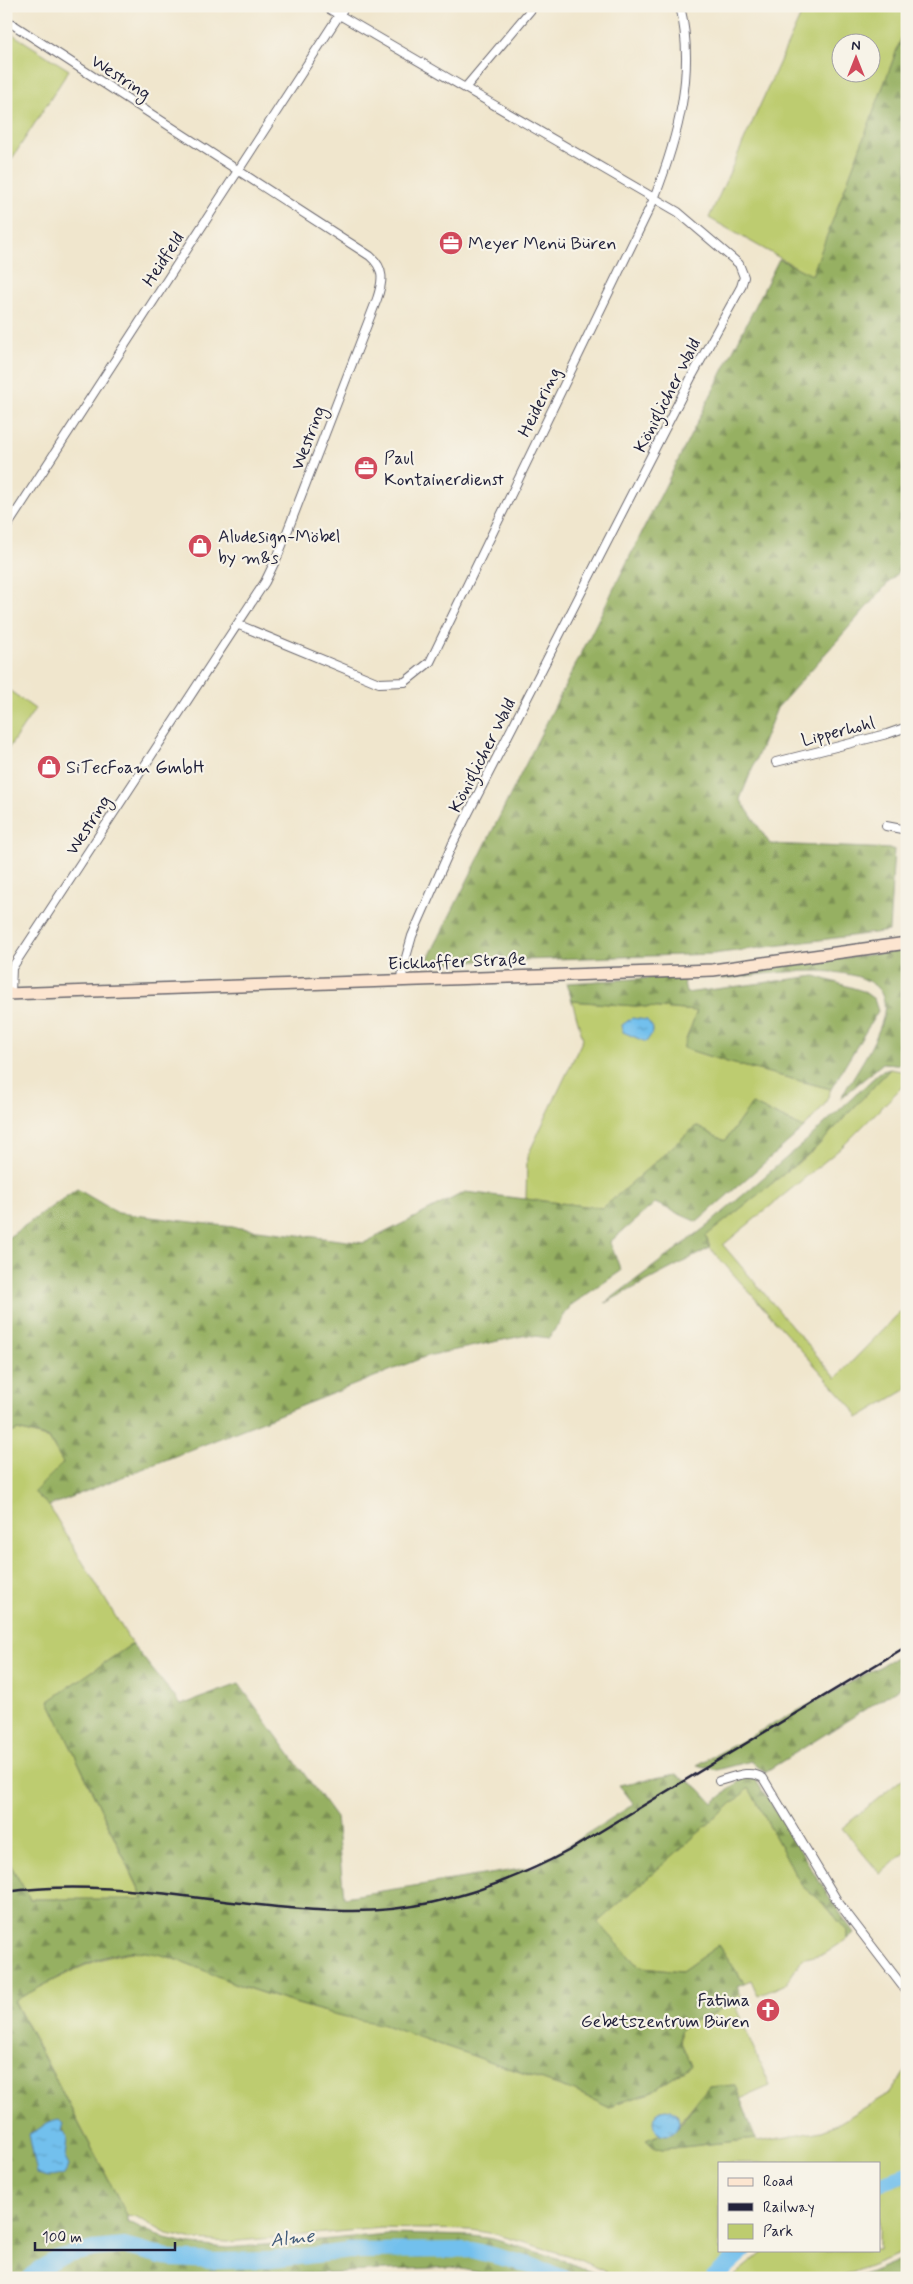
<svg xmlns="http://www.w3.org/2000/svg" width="913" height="2284" viewBox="0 0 913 2284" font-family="Mynerve,sans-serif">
	<defs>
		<pattern id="forest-firs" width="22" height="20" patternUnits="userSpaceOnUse" patternTransform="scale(1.25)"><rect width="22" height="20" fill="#96b062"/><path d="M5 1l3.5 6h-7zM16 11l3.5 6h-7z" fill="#7a8f52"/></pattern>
		<pattern id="water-ripples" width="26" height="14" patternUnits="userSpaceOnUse" patternTransform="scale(1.25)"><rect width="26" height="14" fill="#72c0ed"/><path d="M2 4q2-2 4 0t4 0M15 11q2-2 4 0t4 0" fill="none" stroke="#5d9cc1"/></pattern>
	</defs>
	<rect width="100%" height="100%" fill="#f7f3e8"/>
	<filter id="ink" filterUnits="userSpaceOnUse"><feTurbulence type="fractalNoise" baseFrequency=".02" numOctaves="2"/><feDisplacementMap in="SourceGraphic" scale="10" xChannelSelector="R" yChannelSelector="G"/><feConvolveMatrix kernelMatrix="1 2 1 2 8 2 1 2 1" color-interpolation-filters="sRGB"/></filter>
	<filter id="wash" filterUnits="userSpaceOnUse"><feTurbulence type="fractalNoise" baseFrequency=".0096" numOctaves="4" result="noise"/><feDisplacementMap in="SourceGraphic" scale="20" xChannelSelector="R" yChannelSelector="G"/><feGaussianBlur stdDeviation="1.12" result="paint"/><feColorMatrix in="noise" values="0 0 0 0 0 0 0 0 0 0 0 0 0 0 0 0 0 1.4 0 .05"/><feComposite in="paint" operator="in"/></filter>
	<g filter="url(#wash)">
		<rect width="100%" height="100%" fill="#f0e6cd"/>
		<path fill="#bdcc6f" stroke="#707755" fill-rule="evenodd" d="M805,6h102v17l-95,253 -103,-58zM840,42h30v30h-30z
			M6,30l63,40 -63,98z
			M6,688l29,21 -29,43z
			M572,1001l125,10 -14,37 44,14 104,27 -6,15 -21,24 -52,-24 -27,37 -30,-14 -92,81 -77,-9 1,-42 56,-118z
			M890,1069l17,3v10l-66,66 -118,97 113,133 71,-73v84l-49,29 -6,-11 -142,-159 -4,-12 109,-87z
			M18,1430l31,9 14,24 -29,29 15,14 83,138 -83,57 95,199 -114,-1 -24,-42v-339l2,-29 -2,-4v-50z
			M907,1775v76l-27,23 -38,-46z
			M749,1788l53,98 23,19 22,26v8l-21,14 -24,6 -16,25 -28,12 -7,-16 -7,3 -25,-38 -37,26 -40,-4 -7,-4 -38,-41z
			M143,1951c35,5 68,24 101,36 44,15 91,29 137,37l194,67 35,17 7,-5 31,-9 43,-28 -11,-26v-9l4,-6 28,-11 28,-21 4,11 -8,4 34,78 -30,13 -5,-14 -27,2 -29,36 -2,-9 -8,-4 -12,22 4,2 -15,6 9,8 9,1 92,-10 1,3 65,-11 12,-5 57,-34 16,-23v101l-28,9v-16h-160v87h15l-27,28h-87l-50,-22 -75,-22 -24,-4 -91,-2 -152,14 -34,-2 -27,-6 -30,-17 -10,-2 -113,-215c41,-19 83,-47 129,-49z
			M907,2182v69l-68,27h-108l34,-28h114v-58z"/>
		<path fill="url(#forest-firs)" stroke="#5c694e" d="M907,23v539l-130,146 -37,91 30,45 124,5 -5,82 -176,23 -287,9 353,-704 33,16z
			M907,950v115l-24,-2 -43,36c14,-24 39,-59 44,-86 10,-63 -130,-37 -163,-34l10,-7z
			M683,976l3,17 129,-17 48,15 11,8 4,12 -47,78 -104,-27 -44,-14 14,-37 -125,-10 -5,-18z
			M890,1069l-75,80 -109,87 4,12 -105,55 102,-77 100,-86 73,-68z
			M752,1104l52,24 -107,94 -42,-19 -45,39 11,29 -50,34 -22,33 -22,-3 -100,21 -378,150 -15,-14 29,-29 -14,-25 -31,-8 -12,5v-196l71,-50 41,24 246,30 101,-51 138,16 93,-82 29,15z
			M132,1644l49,61 58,-21 97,134 8,79 190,-30 100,-63 -15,-19 57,-11 23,14 14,15 30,-25 12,1c34,51 63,104 99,154l-7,6v-8l-22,-26 -23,-19 -53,-98 -151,134 37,41 7,4 40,4 37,-26 25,38 -7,3 3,7c-9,8 -19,17 -29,22 -12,5 -23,5 -31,16v9l11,26 -43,28 -31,9 -7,5 -35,-17 -194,-67c-46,-8 -92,-22 -136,-37 -36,-12 -81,-40 -119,-35 -37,5 -78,32 -112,49l113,214v6l38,18 27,6 37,3 159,-14 84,2 21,3 67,20 46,19h-103l-51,-11 -236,11h-210v-421l24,42h114l-95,-198z
			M907,1652v31l-142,89 -14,-11 -34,9 -20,-5z
			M735,2085l21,54 -92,10 -9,-1 -9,-8 15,-6 12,-1 35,-46z
			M907,2257v18l-6,3h-45z"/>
		<path fill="url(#water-ripples)" stroke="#4a7194" d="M632,1018l15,2 6,8 -2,7 -5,7 -23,-10 -1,-7z
			M653 2122a13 13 0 1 1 26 0a13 13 0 1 1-26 0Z
			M59,2119l4,4 -2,8 6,6 -2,21 4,8 -6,9 -14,2 -12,-3 -8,-40c14,-5 14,-12 30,-15z"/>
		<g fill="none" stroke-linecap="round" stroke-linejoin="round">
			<path stroke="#72c0ed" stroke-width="16" d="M879,2184l28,-10
				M30,2278l9,-9 21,-12 34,-8 30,-3 48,13 46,2 52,-1 80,-9 122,-1 58,15 34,13
				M713,2278l31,-28"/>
		</g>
	</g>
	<g filter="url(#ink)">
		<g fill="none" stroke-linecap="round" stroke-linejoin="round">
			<g stroke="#6a676e" stroke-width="10">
				<path id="minor" d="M324,6l354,206 61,52 5,13 -3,10 -49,89 -239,467 -41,93 -9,32 -1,13
					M6,20l364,236c15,13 13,25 7,43l-98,254 -14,29 -253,386 -1,25
					M465,88l69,-82
					M6,528l339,-522
					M239,625l140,58 26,-1 25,-20 224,-463c24,-62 42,-127 26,-193
					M907,701v3
					M776,762l111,-28 20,-7
					M886,826l21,4
					M719,1781c15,-4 30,-12 44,-3l75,124 69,90"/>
			</g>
			<g stroke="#6a676e" stroke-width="14">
				<path id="secondary" d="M6,994l707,-24 194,-27"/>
			</g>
			<use href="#minor" stroke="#fff" stroke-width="8"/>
			<use href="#secondary" stroke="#fce5d0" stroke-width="11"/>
			<path stroke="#22223b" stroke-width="2.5" d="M6,1892c114,-17 225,18 338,19 80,2 155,-23 224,-60l339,-205"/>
		</g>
	</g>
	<defs>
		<g id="office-disc" transform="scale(1.25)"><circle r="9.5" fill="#d1495b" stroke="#f7f3e8"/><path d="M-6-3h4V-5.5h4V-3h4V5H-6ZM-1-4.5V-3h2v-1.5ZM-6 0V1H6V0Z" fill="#fff"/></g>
		<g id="shop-disc" transform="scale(1.25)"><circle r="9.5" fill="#d1495b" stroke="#f7f3e8"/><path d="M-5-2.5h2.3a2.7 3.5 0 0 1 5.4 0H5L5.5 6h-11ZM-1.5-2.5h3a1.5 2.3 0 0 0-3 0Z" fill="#fff"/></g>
		<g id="church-disc" transform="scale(1.25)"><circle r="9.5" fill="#d1495b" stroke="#f7f3e8"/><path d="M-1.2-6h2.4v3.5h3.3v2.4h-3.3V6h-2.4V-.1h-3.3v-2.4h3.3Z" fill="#fff"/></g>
	</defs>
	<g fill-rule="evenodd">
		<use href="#office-disc" x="451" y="243"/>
		<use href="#office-disc" x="366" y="468"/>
		<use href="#shop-disc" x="200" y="546"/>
		<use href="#shop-disc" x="49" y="767"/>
		<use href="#church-disc" x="768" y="2010"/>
	</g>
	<g text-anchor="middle" stroke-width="4.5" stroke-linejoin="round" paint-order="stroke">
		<g font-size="18" fill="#22223b" stroke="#f7f3e8">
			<text transform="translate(121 77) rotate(33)" y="6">Westring</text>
			<text transform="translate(163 259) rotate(-57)" y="6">Heidfeld</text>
			<text transform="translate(667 395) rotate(-63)" y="6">Königlicher Wald</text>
			<text transform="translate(539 402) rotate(-64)" y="6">Heidering</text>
			<text transform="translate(308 438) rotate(-69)" y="6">Westring</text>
			<text transform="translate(838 731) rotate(-14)" y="6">Lipperhohl</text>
			<text transform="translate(482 755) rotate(-63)" y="6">Königlicher Wald</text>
			<text transform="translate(88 825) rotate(-57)" y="6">Westring</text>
			<text transform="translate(457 961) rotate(-2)" y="6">Eickhoffer Straße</text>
		</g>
		<g font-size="18" fill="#22223b" stroke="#f7f3e8" text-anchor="start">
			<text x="468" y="249">Meyer Menü Büren</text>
			<text x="384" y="464">Paul<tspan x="384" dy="21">Kontainerdienst</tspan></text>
			<text x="218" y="542">Aludesign-Möbel<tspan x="218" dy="21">by m&amp;s</tspan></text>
			<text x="66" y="773">SiTecFoam GmbH</text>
			<text x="750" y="2006" text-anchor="end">Fatima<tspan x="750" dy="21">Gebetszentrum Büren</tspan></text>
		</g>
		<g font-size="19" font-style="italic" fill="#3e5979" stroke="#f7f3e8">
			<text transform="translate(292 2237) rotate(-6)" y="7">Alme</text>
		</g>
	</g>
	<rect width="913" height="2284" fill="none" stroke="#f7f3e8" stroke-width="25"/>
	<rect x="718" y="2162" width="162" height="90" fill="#f7f3e8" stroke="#a29fa3"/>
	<rect x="728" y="2178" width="25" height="8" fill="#fce5d0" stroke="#a29fa3"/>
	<text x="763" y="2186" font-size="15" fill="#22223b">Road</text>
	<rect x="728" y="2203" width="25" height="8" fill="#22223b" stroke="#a29fa3"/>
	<text x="763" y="2212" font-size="15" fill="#22223b">Railway</text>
	<rect x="728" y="2224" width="25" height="15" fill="#bdcc6f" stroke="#a29fa3"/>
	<text x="763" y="2236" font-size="15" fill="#22223b">Park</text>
	<g transform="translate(856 58)"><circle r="24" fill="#f7f3e8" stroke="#a29fa3"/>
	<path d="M0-4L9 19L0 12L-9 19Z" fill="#d1495b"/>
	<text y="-8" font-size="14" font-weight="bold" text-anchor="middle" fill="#22223b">N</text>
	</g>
	<path d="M35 2242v8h140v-8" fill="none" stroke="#22223b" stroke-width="2.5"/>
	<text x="42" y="2242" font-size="15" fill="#22223b" stroke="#f7f3e8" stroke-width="4" paint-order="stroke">100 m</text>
</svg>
